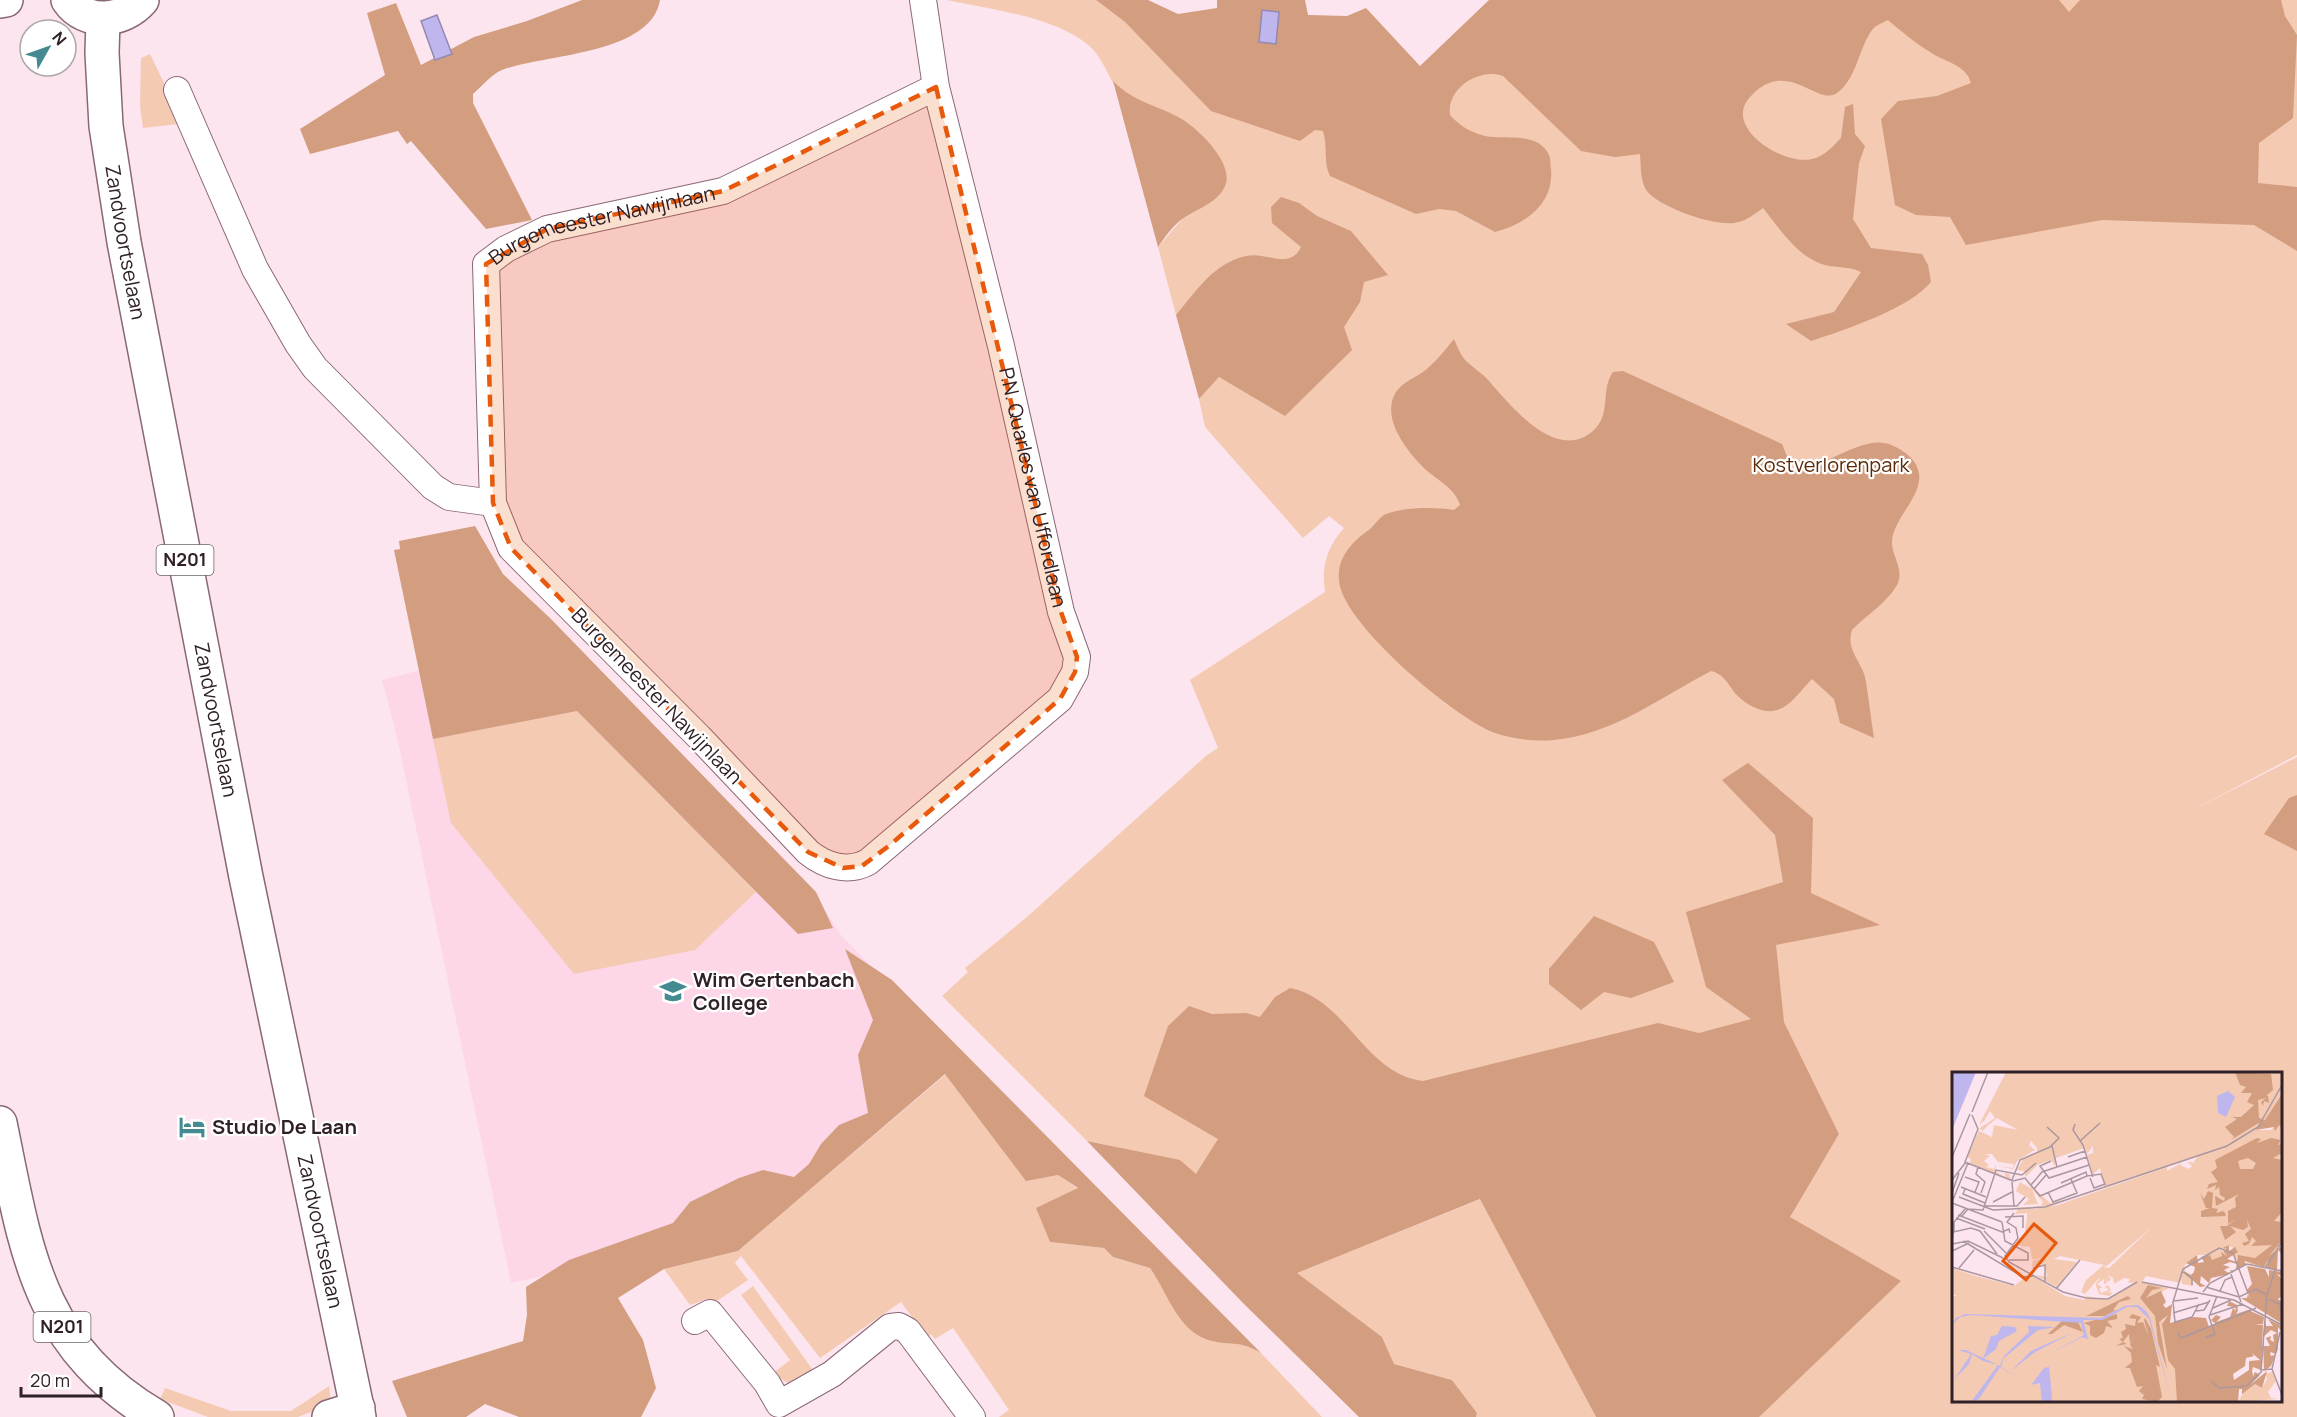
<svg xmlns="http://www.w3.org/2000/svg" width="2297" height="1417" viewBox="0 0 2297 1417" font-family="Manrope,sans-serif">
	<rect width="100%" height="100%" fill="#fde5ef"/>
	<path fill="#fdd7e7" d="M564,633l250,258 26,43 111,114 -215,187 -225,48 -114,-546 -15,-57z"/>
	<path fill="#f4cab3" fill-rule="evenodd" d="M947,0h149l29,22 39,40 274,22 76,-84h783v755l-108,57 108,-55v660h-538l30,-200 50,-83 -55,-112 -541,267 -122,-141 -34,-7 -145,-145 26,-24 -3,-4 62,-51 180,-162 11,-7 -28,-68 135,-88c-4,-25 2,-45 19,-64l-15,-12 -26,22 -98,-111 -6,-28 20,-22 7,4 -33,-87 -17,21 -18,-68 25,-29 -16,-105c-18,-7 -44,-14 -55,-32 -8,-15 -14,-30 -29,-40 -35,-25 -94,-32 -136,-41zM1954,1074h326v326h-326z
		M150,54l17,35 11,35 -35,4 -3,-22 1,-48z
		M577,711l179,181 -61,58 -121,24 -123,-151 -18,-84z
		M946,1074l80,106 32,-5 20,14 -28,53 54,6 9,9 37,11 61,73 32,2 18,10 61,64h-323l10,-7 -56,-82 -18,11 -4,-5 -4,4 -26,-36 -81,56 -79,-102 -6,7 13,17 -31,21 -9,1 -1,-3 -17,6 -26,-36 74,-18z
		M1481,1199l115,218h-120l1,-4 -25,-33 -58,-16 -12,-27 -86,-64z
		M753,1286l62,87 -23,12 -20,-11 18,-14 -49,-65z
		M329,1386l2,18 -33,13h-90l-48,-18 5,-11 66,23h60z"/>
	<path fill="#d39d7f" d="M582,0h78c-9,55 -116,54 -158,70 -10,4 -20,16 -29,24v9l59,117 -46,9 -75,-88 -4,3 -9,-13 -88,23 -10,-25 85,-54 -18,-62 29,-10 25,62 53,-28 53,-16z
		M1096,0h52l30,14 39,-6v-8h88l3,15 39,1 19,-8 54,58 69,-66h570l10,12 11,-12h201l4,16 12,19 -4,83 -34,25 -1,40 39,4v64l-43,-26 -152,-5 -136,25 -16,-28 -34,-2 -21,-10 -14,-86 17,-18 39,-5 34,-13c-5,-19 -27,-21 -41,-31 -15,-9 -29,-21 -42,-32 -4,2 -12,5 -15,9 -14,17 -16,50 -36,64 -20,14 -50,-37 -87,4 -28,31 34,69 62,62 12,-2 21,-13 29,-21l4,-31 8,-3 2,30 10,12 -6,17 -6,56 18,29 51,6 6,11 3,17c-21,26 -86,48 -120,59l-25,-17 48,-12 27,-40c-12,-6 -24,-4 -36,-7 -27,-7 -45,-36 -62,-57 -7,5 -16,12 -24,14 -20,7 -80,-15 -92,-31 -7,-9 -6,-26 -7,-37l-25,3 -34,-6 -78,-75c-24,-9 -57,13 -53,39 10,11 20,17 35,21 20,4 53,-5 64,19 2,4 1,10 2,14 3,35 -25,55 -56,63l-39,-21 -17,-2 -23,5 -86,-38c-7,-14 -2,-30 -7,-45l-8,-1 -15,11 -89,-30 -86,-89z
		M1113,81c22,22 42,23 67,37 18,10 55,46 45,68 -7,17 -29,23 -43,33 -10,8 -17,18 -24,28z
		M1281,197l18,6 18,13 34,15 37,44 -24,7 -4,20 -16,25 8,23 -67,66 -66,-39 -20,22 -23,-84c21,-25 38,-52 70,-59 20,-5 43,15 55,-9l-29,-24 -1,-16z
		M1454,339c3,7 6,15 11,21 7,7 17,13 24,21 22,25 67,82 104,50 19,-17 7,-41 20,-59l10,-1 159,73 11,27c28,-2 66,-33 91,-28 8,1 18,7 24,12 32,29 -14,57 -16,86 -1,15 13,28 5,44 -10,18 -31,30 -45,45 -7,21 12,33 14,52 3,19 5,37 8,56l-34,-15 -6,-24 -22,-20c-17,17 -29,41 -56,29 -8,-3 -16,-9 -22,-16 -7,-10 -11,-18 -23,-21 -52,27 -97,63 -157,69 -19,2 -41,-1 -59,-7 -39,-14 -154,-110 -156,-153 -2,-23 13,-38 31,-51 5,-4 10,-13 16,-15 20,-7 48,-7 68,-4l6,-5c-5,-17 -23,-25 -35,-36 -18,-18 -45,-51 -29,-77 8,-12 23,-15 33,-25 9,-8 17,-18 25,-28z
		M475,526l28,48 47,44 266,274 17,36 -35,6 -221,-223 -144,28 -39,-189 6,-1 -1,-8z
		M1748,763l65,55 -2,75 69,32 -104,20 8,77 55,112 -49,83 111,64 -142,136h-163l-116,-218 -183,74 85,64 12,27 58,16 25,33 -1,4h-117l-116,-114 -156,-162 93,19 16,14 22,-35 -74,-43 24,-70 21,-20 23,8 34,-1 14,4 15,-20 15,-9c57,11 74,86 133,93l235,-58 41,10 52,-14 -45,-32 -20,-75 97,-30 -8,-47 -53,-55z
		M2297,795v56l-33,-17 25,-36z
		M1594,916l60,26 20,40 -43,16 -27,-6 -23,18 -32,-26v-15z
		M845,949l47,31 369,373c-22,-13 -27,-7 -49,-12 -34,-8 -44,-48 -62,-73l-37,-11 -9,-9 -54,-6 -14,-34 42,-20 -20,-13 -32,6 -81,-107 -207,177 -74,18 -46,29 25,42 13,48 -15,29h-122l-34,-13 -19,13h-59l-15,-36 131,-40 4,-26 -1,-28 43,-27 104,-37 17,-21 49,-24 24,-8 31,7 15,-13 12,-20 18,-19 29,-12 -10,-58 15,-35z"/>
	<path fill="#beb6ed" stroke="#9389b2" stroke-width="1.5" d="M1262,10l17,2 -3,32 -17,-2z
		M437,15l15,39 -17,6 -14,-39z"/>
	<g fill="none" stroke-linecap="round" stroke-linejoin="round">
		<g stroke="#8a6777" stroke-width="28">
			<g id="minor">
				<path id="s1" d="M923,0l13,87 65,259 60,266 16,45 -2,15 -15,27 -192,163c-20,11 -43,4 -60,-10l-109,-115 -188,-189 -18,-45 -7,-239 20,-15 41,-20 176,-38 213,-104"/>
				<path d="M177,90l78,179 43,75 17,24 118,119 16,10 44,6"/>
				<path d="M695,1321l15,-8 57,70 12,21 53,-30 58,-47 9,-1 9,5 64,86"/>
			</g>
		</g>
		<g stroke="#8a6777" stroke-width="36">
			<path id="secondary" d="M0,1l6,-1"/>
		</g>
		<g stroke="#8a6777" stroke-width="36">
			<g id="primary">
				<path d="M68,0c18,26 55,22 74,0"/>
				<path id="s2" d="M103,19l-1,34 4,73 18,116 122,635 113,540"/>
				<path d="M0,1123c26,126 36,223 157,294"/>
				<path d="M329,1417l29,-9"/>
			</g>
		</g>
		<use href="#minor" stroke="#fff" stroke-width="26"/>
		<use href="#secondary" stroke="#fff" stroke-width="33"/>
		<use href="#primary" stroke="#fff" stroke-width="33"/>
	</g>
	<path fill="#e8590c" fill-opacity="0.2" stroke="#e8590c" stroke-width="4.5" stroke-dasharray="12 8" stroke-linejoin="round" d="M936,87l125,525 16,45 -2,15 -15,27 -170,146 -28,21 -19,2 -35,-16 -297,-304 -18,-45 -7,-239 61,-35 176,-38z"/>
	<defs>
		<g id="university-bare" transform="scale(2.07)"><path d="M0-5L7-2L0 1L-7-2ZM-4 1L0 2.5L4 1V4Q0 6-4 4Z" fill="#448b91" stroke="#fff" stroke-width="2.5" paint-order="stroke"/></g>
		<g id="hotel-bare" transform="scale(2.07)"><path d="M-6-4.5h1.5V1H6V5H4.5V3h-9V5H-6ZM-4 0a1.8 1.8 0 1 1 3.6 0ZM.5 0V-2.5h3Q6-2.5 6 0Z" fill="#448b91" stroke="#fff" stroke-width="2.5" paint-order="stroke"/></g>
	</defs>
	<g fill-rule="evenodd">
		<use href="#university-bare" x="673" y="991"/>
		<use href="#hotel-bare" x="192" y="1127"/>
	</g>
	<g text-anchor="middle" stroke-width="4.5" stroke-linejoin="round" paint-order="stroke">
		<g fill="#fff" stroke="#6d6468" stroke-width="1.5">
			<rect x="156.5" y="545" width="57" height="30" rx="4.5"/>
			<rect x="33.5" y="1312" width="57" height="30" rx="4.5"/>
		</g>
		<g font-size="18" font-weight="bold" fill="#2f2127">
			<text x="185" y="566">N201</text>
			<text x="62" y="1333">N201</text>
		</g>
		<g font-size="20" fill="#2f2127" stroke="#fff">
			<text dy="7" stroke="none"><textPath href="#s1" startOffset="1875">Burgemeester Nawijnlaan</textPath></text>
			<text dy="7" stroke="none"><textPath href="#s2" startOffset="225">Zandvoortselaan</textPath></text>
			<text dy="7" stroke="none"><textPath href="#s1" startOffset="500">P.N. Quarles van Uffordlaan</textPath></text>
			<text transform="translate(657 696) rotate(46)" y="7">Burgemeester Nawijnlaan</text>
			<text dy="7" stroke="none"><textPath href="#s2" startOffset="711">Zandvoortselaan</textPath></text>
			<text dy="7" stroke="none"><textPath href="#s2" startOffset="1233">Zandvoortselaan</textPath></text>
		</g>
		<g font-size="20" fill="#5c2a07" stroke="#fff">
			<text x="1831" y="472">Kostverlorenpark</text>
		</g>
		<g font-size="20" font-weight="bold" fill="#2f2127" stroke="#fff" text-anchor="start">
			<text x="693" y="987">Wim Gertenbach<tspan x="693" dy="23">College</tspan></text>
			<text x="212" y="1134">Studio De Laan</text>
		</g>
	</g>
	<g transform="translate(1952 1072)">
		<rect width="330" height="330" fill="#fde5ef"/>
		<path d="M54,0h276v46l-19,2 -8,10h16l7,-7 4,6v111l-17,27 -15,-3 1,-6 -8,-2h-5l-3,5 -2,-8 5,-3 -11,-5 1,5 -7,-1 6,7 -6,-4 2,4 -11,4 -3,-5 -3,5 -2,-5h-7l-10,7 -6,10 10,6 2,8 -11,-2 -1,-7 -1,6 -34,-7 -4,6 27,6 -11,6 3,16 8,-2 1,6 -8,1h6l-5,6 6,29 14,-5 -2,-7 3,7 15,-6v3l17,-1 -2,-4 10,4 1,-12 25,-10 -2,24 5,3 -4,-2 -1,4 12,1 -1,4 -11,-3 -11,10 -7,-1v3l-8,-5 -13,14 -8,2 -1,13 11,-4 -6,5 2,4 -4,-3 -7,4v10h-244v-106h5l-5,-2v-26l27,9 2,-7 -1,7 34,9 16,-12 35,22 20,4 1,-4 22,4 29,-18 -9,1 2,-4 -6,-1 -10,6 -1,-6 -6,-3 4,4 -3,3 -2,-4 1,5 -3,1v-5l-7,5 5,3 -3,2 2,4 8,-3 -4,-3 3,-2 3,5 -3,3 5,-1 -3,4 -11,-2 -3,-8v-3l4,-4 -1,-1 -14,16 -4,-2 5,-12 18,-15 -44,-9 -6,3 23,3 -20,25 -22,-12 12,2 -2,-12 -6,-1 1,7 -1,-7 -7,3 1,-7 14,-2 -15,1 -2,-12 -15,-2 9,-6 3,-21v-5l-12,1 3,-4 -3,-2 26,-2 2,-4 -11,-13 6,15 -15,1 6,-6 -13,-8 4,-9 12,7 -6,-8 24,22 23,-5 -21,7 -23,4h5l24,-4 109,-38v4l16,-9 -3,3 9,4 3,-3 -5,-5 6,2 5,-7 -94,31 -4,-19 -7,6 -6,-19 6,-2v-7l-6,8 -3,-6 -28,10 -1,8 -4,-6 -14,5 -11,12 -2,-6 -7,-1 7,-12 13,-6v-4l-6,-7 -2,4 6,5 -18,11 -4,8 -16,-3 16,2 1,-4 -16,-2 -6,-8h-7l5,2 -6,5 5,4 -3,2 8,2 2,-5 -1,7 10,6v-4l4,1 2,6 -41,-17 1,-4 -4,-2 12,-26 13,6 2,-12 24,5 -21,-12 -6,5 -3,2 -5,6 -3,-2v-1l15,-10 -5,-7 -6,10 -3,2 -1,2v-2zM201,154l-44,42 -5,-1 4,-2zM320,300l4,9 -8,11 3,6 7,1 -40,3 7,-13 10,-5 7,4 5,-9 -2,-5z" fill="#f4cab3" fill-rule="evenodd"/>
		<path d="M283,0l36,2 2,16 -7,6h2l1,7 -5,-2 -1,5 -2,-4 5,-4 -8,2 1,18 6,2 17,-26v35l-3,-4 -4,6 -1,-4 -19,3 7,-9 -31,19 3,-3 -9,-10 12,-8 -5,-2h9l13,-12 -7,-3 5,-9h-11l5,-6 -6,-2zM305,66l4,1 -4,4 14,-5 10,2 -3,5 4,-1v13l-2,-3 -7,4 9,2v52l-8,9 8,1v19l-13,15 13,-10v17l-1,-10 -3,-3 -1,20 -10,-2 1,-8 -4,7 -20,-6 2,3 -14,9 -2,-3 5,1 2,-7 -7,-2 -7,3 7,2 -6,3 6,4 -19,4 -2,5 -8,-7 -1,7 6,3 -6,1 -17,-16 3,-5 -2,5 7,4 3,-3 1,-5 -9,-4 11,-8 1,8 6,-1 -3,-5 4,-1 5,-1 2,5 10,-4 -1,-4 6,4 -4,-5 4,-2 -4,-1 6,-3v6l6,-4 3,5 -11,7 10,3 1,-7 17,3 17,-13 -21,1 5,-5 -4,-4 -3,7 -5,2 -2,-3 7,-2 -4,-7 6,-5 -4,-9 1,7 -5,3 -13,-4 6,6 -11,8 -5,-14h7l9,-7 -8,5v-13l8,-4 -1,-9 4,-4 -23,12 -1,-10 9,5 1,-3 -5,-3 -1,-8 -4,3 1,-5 -9,4 2,-5 9,-2 -7,-10 6,-4 -2,-8zM296,86l8,5 -3,6h-13l-2,-8zM256,119l5,2 -1,15 6,1 -2,4 7,-2 2,2 1,3 -25,1v-6l9,-3h-4l-6,-15 4,6zM295,194l18,3 4,8v-7l13,2v4l-5,-2 5,5v17l-4,3 4,3 -1,21 -40,-25h6l1,-4 3,6 -4,-10 5,-6zM196,213l14,3 -10,2 -6,8 15,-7 5,11 -3,3 3,3 6,-4 -2,19 24,-6 12,1 3,9 7,-3 -5,-4 5,-5 5,2 -5,5 14,-5 3,-9 3,3 -1,-4 -8,-1 2,-5 8,4 1,6 -2,3 12,-4 16,7 -1,7 -8,1h8l-2,45 -8,-3 -1,4 1,5 2,-4 5,3 -11,11 18,-15 -5,17 -7,-4 -13,10v-5h-3l-1,13h-61l-2,-33 -7,-9 -6,-36 6,-9 -9,7 8,47 -9,-26 -3,-27 -15,-18zM300,281l8,7 -11,1v9l-15,10 -1,-6 12,-8 1,-8 8,-2zM176,224l3,3 -12,3 -6,8h3l-11,6h-19zM165,242v5l-10,2 6,7 -7,-2 -2,7 -8,5 -6,-3v-9l-6,-3zM180,242l9,3 -4,6 6,-1 6,15 -5,-17 1,-2 6,11 9,38 -4,-2 6,32 -5,5 -15,-3 2,-4 -5,-4 4,-5 -6,1 -7,-19h-5l7,-6 -1,-9 -7,-7 9,3 -3,-4 5,-10 -5,9 -1,-10 -6,8 4,2 -11,2 7,-4 -4,-3 4,-1 -2,-6 5,-3 -1,-5 10,2 1,-7 -7,-1zM313,247l1,7h7l-5,-7 14,7v6l-4,-5v22l-2,5 -6,-2 1,4 4,-1 -4,11 -7,5 -1,-29 1,4h6l-4,-8 5,-2 -1,4 4,2 -1,-7 4,-2 -6,-3 -8,7zM111,248l15,2 5,10 -19,-7 -12,9h-4z" fill="#d39d7f" fill-rule="evenodd"/>
		<path d="M0,0h24l-24,58zM276,19l7,6 -9,20 -8,-4 -1,-17zM186,233l8,6 4,7 22,84 -23,-83 -12,-12h-10l-24,13h-20l5,19 -6,-2 -35,18 37,-20 -3,-12 -110,-8 -11,2 -8,8 4,-7 9,-4 136,4 24,-12zM50,254l13,1 2,4 -18,10 -3,8 -13,10 8,-23 6,-1zM76,254l28,1 -18,3 -34,28 -3,9 15,9 -6,-3 -16,29 16,-29 -10,-6 -21,32 -8,3 27,-37 -15,-4 -11,-7 -3,10 -15,16 17,-26 -13,-4h8l34,16 4,-10 25,-24zM122,260l-39,20 -24,19 20,-20zM97,295l3,29 -1,6h-9l-2,-19 -9,2 13,-17z" fill="#beb6ed"/>
		<path fill="none" stroke="#ab979f" stroke-width="1.5" d="M20,40l16,-40M20,43l6,14 -13,33 48,19M123,52l-2,6 10,15 10,32M128,69l20,-18M100,74l5,21M0,85l18,-43M116,85l17,-6M99,89l-11,5 9,12 40,-13M26,95l-2,7 9,8 -4,11M70,103l14,-12M13,105l14,5 -4,10M0,108l14,-18M60,108l8,-20 30,-13 9,-9 -12,-11M61,109l12,-3 15,18 47,-20 14,-2 4,10 -11,4 -4,-10M60,110l2,24M109,111l25,-11 1,4M79,113l11,-13 45,-15M9,115l25,10M13,117l-2,5 22,9M82,117l12,-14M96,120l5,10 24,-9 -6,-14M0,121l7,-20M7,125l34,13 52,-3 182,-61 31,-19 24,-42M0,130l16,-39M41,130l19,-10M0,131l50,19M32,134h33l8,-9M62,141l-7,9 9,6 2,10 -13,18 4,6 54,30 23,6 22,1 29,-17M6,143l44,17 7,-3 1,4M9,145l7,-8 15,1 13,-40 26,5M53,145l18,-1v12M4,146l29,11M50,150l3,19 23,12v7h-19M32,159l22,22M2,160v-10l12,-14M11,169l60,36 10,-1M0,170l1,-10 18,-4 9,3 17,23M0,172l16,-3 35,17M0,195l62,18M0,195v-16l17,-8M7,196l15,-18M81,196l12,-3v17M313,196l17,-26M230,199l10,8v6M279,202l10,28M190,210l92,18 48,25M254,215l33,10 17,-8 11,6M104,217l24,-29M268,219l5,-11 7,-3M251,220l7,-9 37,-19 35,7M317,227l11,5 2,7M222,229l24,-3M247,232l-7,13 -17,5 -2,-20 10,-33 36,-21 14,5 15,40M261,236l18,-8M244,239l8,-1 6,-10M221,241l36,-11M258,243l33,-11M328,260l-8,37 10,26M226,261l3,5 75,-30M253,266l10,-4 -6,-17 8,-21M320,297l-11,1 6,-75 8,-25M259,309l8,7 28,-2 15,-15"/>
		<path fill="#e8590c" fill-opacity="0.15" stroke="#e8590c" stroke-width="3" d="M82,152l22,19 -30,37 -23,-19z"/>
		<rect width="330" height="330" fill="none" stroke="#2f2127" stroke-width="3"/>
	</g>
	<g transform="translate(48 48) rotate(50)"><circle r="28" fill="#ffffff" stroke="#aca6a9" stroke-width="1.5"/>
	<path d="M0-4.5L10 22L0 15L-10 22Z" fill="#448b91"/>
	<text y="-9" font-size="16" font-weight="bold" text-anchor="middle" fill="#2f2127">N</text>
	</g>
	<path d="M21 1387v9h80v-9" fill="none" stroke="#2f2127" stroke-width="3"/>
	<text x="30" y="1387" font-size="18" fill="#2f2127" stroke="#ffffff" stroke-width="4.5" paint-order="stroke">20 m</text>
</svg>
